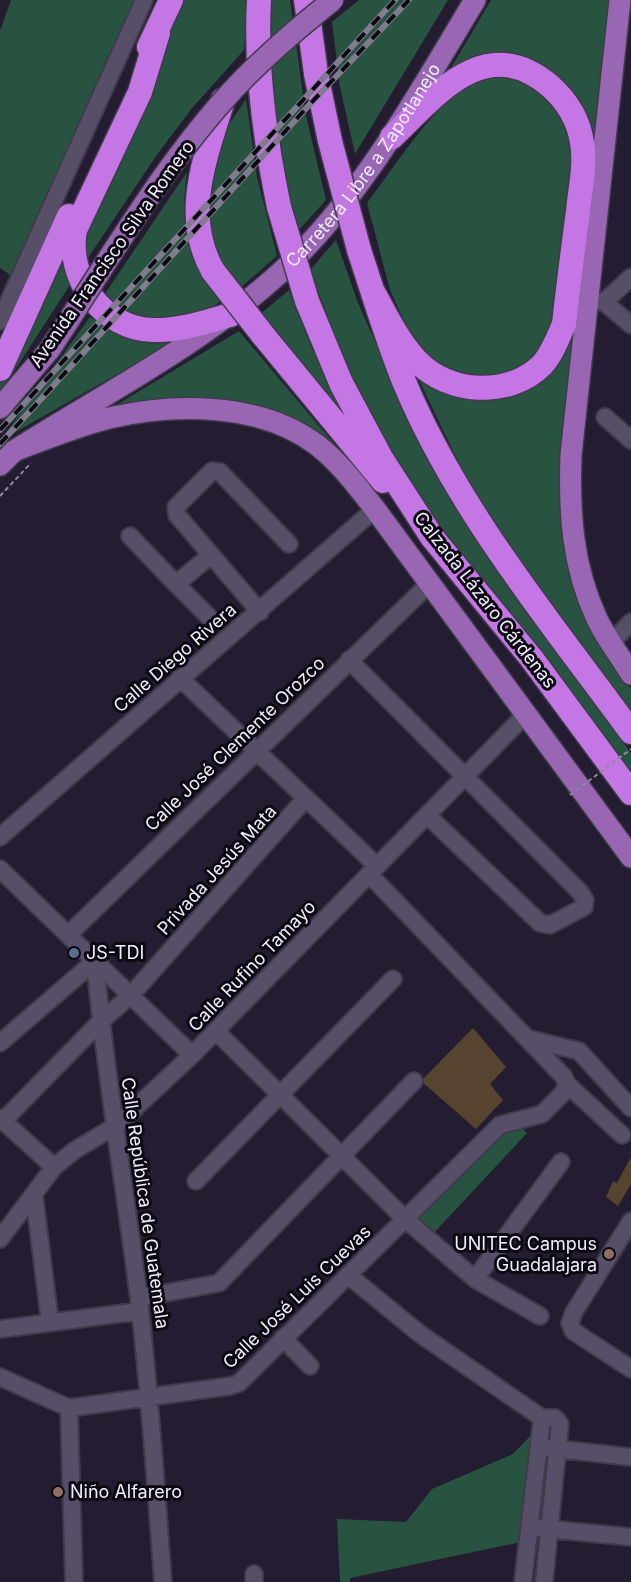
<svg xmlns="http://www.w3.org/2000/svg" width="631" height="1582" viewBox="0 0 631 1582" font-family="Inter,sans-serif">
	<rect width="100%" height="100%" fill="#241d32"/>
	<path fill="#285340" d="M11,0h124l-123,276 -12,-8v-237z
		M184,0h64l-4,50 -51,57 -37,49 -72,108 4,-43z
		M269,0h21l16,116 20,84 -28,31 -17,-69 -11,-85z
		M359,0h89l-93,154 -15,-67 -8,-65z
		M491,0h118l-13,132 -5,-1 -39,-57 -104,-1z
		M512,76l31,13 26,38 4,39 -18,154 -9,25 -28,27 -31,9 -47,-15 -15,-15 -15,-17 -20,-44 -23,-87c25,-32 78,-117 116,-125 9,-2 19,-2 29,-2z
		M246,99l11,78 20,79 -38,33c-34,-49 -39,-83 -22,-141 5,-17 20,-34 29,-49z
		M187,172c-8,60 1,81 33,130l-22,13 -26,8 -46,-7 -24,-18z
		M336,240l22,63 32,73 79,151 39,59 123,167v27l-227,-302 -46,-81 -48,-127z
		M60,251l10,34 -70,108v-11z
		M289,290l21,54 36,77 -88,-105z
		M90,317c28,20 53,26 87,23l-177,101z
		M239,331l107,127 -64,-42 -174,-6z
		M570,337h5l-13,140 56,195 13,17v24l-109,-146 -57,-91 -49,-102 56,22z
		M518,1124l9,9 -95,102 -18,-14 89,-92z
		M538,1428l-17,114 -171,36v4h-10l-3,-63 69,3 26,-33 81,-35z"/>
	<path fill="#574430" d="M473,1028l33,39 -16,17 13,16 -27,29 -55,-48z
		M631,1157v27l-13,22 -12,-9 7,-16 4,2z"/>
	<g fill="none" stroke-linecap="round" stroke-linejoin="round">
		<g stroke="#403a4c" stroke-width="20">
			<path id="minor" d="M588,301l16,1 27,-25
				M604,302l27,23
				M0,321l144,-321
				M605,417l26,23
				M130,536l46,48 35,-29
				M176,584l32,32
				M260,612l-83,-97 -1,-8 36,-36 8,1 69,72
				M612,642l19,-20
				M349,660l231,232 5,8 -1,7 -34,18 -10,-2 -113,-108
				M180,678l196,187
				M0,837l375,-328
				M0,869l192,186
				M369,874l195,203 3,7 55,51
				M68,935l362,-352
				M95,961c10,113 30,226 44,339 11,94 17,188 24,282
				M216,1031l189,188 70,60 65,37
				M529,1039l50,12 52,57
				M0,1043l95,-82
				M0,1118l54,49
				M3,1121l97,-99 31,-27 175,-197
				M196,1181l197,-202
				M34,1194l16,128
				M631,1221l-57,91 -4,11 3,8 58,38
				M0,1239l54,-72 21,-17 42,-25 75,-70 335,-342
				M348,1275l72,59 122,84
				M475,1279l86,-117
				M139,1298l80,-15 195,-202
				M0,1329l140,-18
				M283,1338l27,28
				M0,1377l69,31 161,-22 9,-3 261,-258 42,-11 21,-21 4,-9
				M69,1408l5,174
				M542,1418h13l5,6 -16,158
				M548,1448l83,9
				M538,1528l93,9
				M254,1574v8
				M523,1582l19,-164"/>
		</g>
		<g stroke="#403a4c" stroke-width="24">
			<g id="major">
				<path d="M620,0l-49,455c-2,57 1,111 26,164 9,19 23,37 34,55"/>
				<path d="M0,408l50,-59"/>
				<path d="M14,451c31,-12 63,-25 95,-33 66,-15 151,-16 208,27 23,18 40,41 58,64l256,348"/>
				<path id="s1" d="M0,465l14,-14c90,-57 188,-107 267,-179 82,-76 137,-178 194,-272"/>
			</g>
		</g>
		<g stroke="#403a4c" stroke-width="27">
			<path id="highway" d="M259,0c-4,69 6,140 20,207
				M306,0l10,74 14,67
				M158,33l-18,59 -65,138c-9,48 28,99 78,100 26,1 52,-8 77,-15
				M149,47l22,-47
				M359,250c15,45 28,90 46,134 54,128 145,237 226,348
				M213,271c-32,-56 -7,-115 10,-171
				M373,292c13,23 25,49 44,69 31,33 92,37 125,4 10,-11 16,-27 22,-41 4,-37 9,-75 14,-113 2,-22 8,-46 4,-68 -3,-23 -16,-43 -33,-58 -64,-53 -113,10 -157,52
				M307,301l34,82 40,75 51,79 100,122 99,134
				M263,335l120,146
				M0,369l69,-153"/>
		</g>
		<path stroke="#8f899b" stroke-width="2" stroke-dasharray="4.5 3" stroke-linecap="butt" d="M0,496l31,-33"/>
		<use href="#minor" stroke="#574f67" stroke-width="16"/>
		<use href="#major" stroke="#9866b2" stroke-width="21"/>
		<use href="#highway" stroke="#c376e4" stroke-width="24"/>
		<g stroke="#817b8e" stroke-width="6">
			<path id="rail" d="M0,430l395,-430
				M0,444l311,-341 98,-103"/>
		</g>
		<use href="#rail" stroke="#0c0913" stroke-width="4" stroke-dasharray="11" stroke-linecap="butt"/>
		<g stroke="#403a4c" stroke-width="24" stroke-linecap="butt">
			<path id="major-bridge" d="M50,349c55,-83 106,-172 172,-247 33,-38 72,-71 111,-102"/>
		</g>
		<g stroke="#403a4c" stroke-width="27" stroke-linecap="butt">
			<path id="highway-bridge" d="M330,141l29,109
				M279,207l28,94
				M213,271l50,64"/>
		</g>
		<path stroke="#8f899b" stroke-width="2" stroke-dasharray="4.5 3" stroke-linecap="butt" d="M570,795l61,-46"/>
		<use href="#major-bridge" stroke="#9866b2" stroke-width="21"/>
		<use href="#highway-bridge" stroke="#c376e4" stroke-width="24"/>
	</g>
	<circle fill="#5c6f8a" stroke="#0c0913" stroke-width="2" cx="74" cy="953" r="6"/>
	<g fill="#8d6e63" stroke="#0c0913" stroke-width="2">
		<circle cx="609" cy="1254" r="6"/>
		<circle cx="58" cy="1492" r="6"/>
	</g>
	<g text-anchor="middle" stroke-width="6" stroke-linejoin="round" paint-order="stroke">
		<g font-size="18" fill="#f1edfc" stroke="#0c0913">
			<text dy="6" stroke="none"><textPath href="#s1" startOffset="477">Carretera Libre a Zapotlanejo</textPath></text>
			<text transform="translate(112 254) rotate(-55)" y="6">Avenida Francisco Silva Romero</text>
			<text transform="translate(485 600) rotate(52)" y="6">Calzada Lázaro Cárdenas</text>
			<text transform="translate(175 658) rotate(-41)" y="6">Calle Diego Rivera</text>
			<text transform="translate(235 744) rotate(-44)" y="6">Calle José Clemente Orozco</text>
			<text transform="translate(217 870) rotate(-48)" y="6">Privada Jesús Mata</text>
			<text transform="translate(252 966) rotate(-46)" y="6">Calle Rufino Tamayo</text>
			<text transform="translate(145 1203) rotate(82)" y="6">Calle República de Guatemala</text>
			<text transform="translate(297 1297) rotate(-44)" y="6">Calle José Luis Cuevas</text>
		</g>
		<g font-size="18" fill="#f1edfc" stroke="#0c0913" text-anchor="start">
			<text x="86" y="959">JS-TDI</text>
			<text x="597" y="1250" text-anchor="end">UNITEC Campus<tspan x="597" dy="21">Guadalajara</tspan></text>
			<text x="70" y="1498">Niño Alfarero</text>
		</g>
	</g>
</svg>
